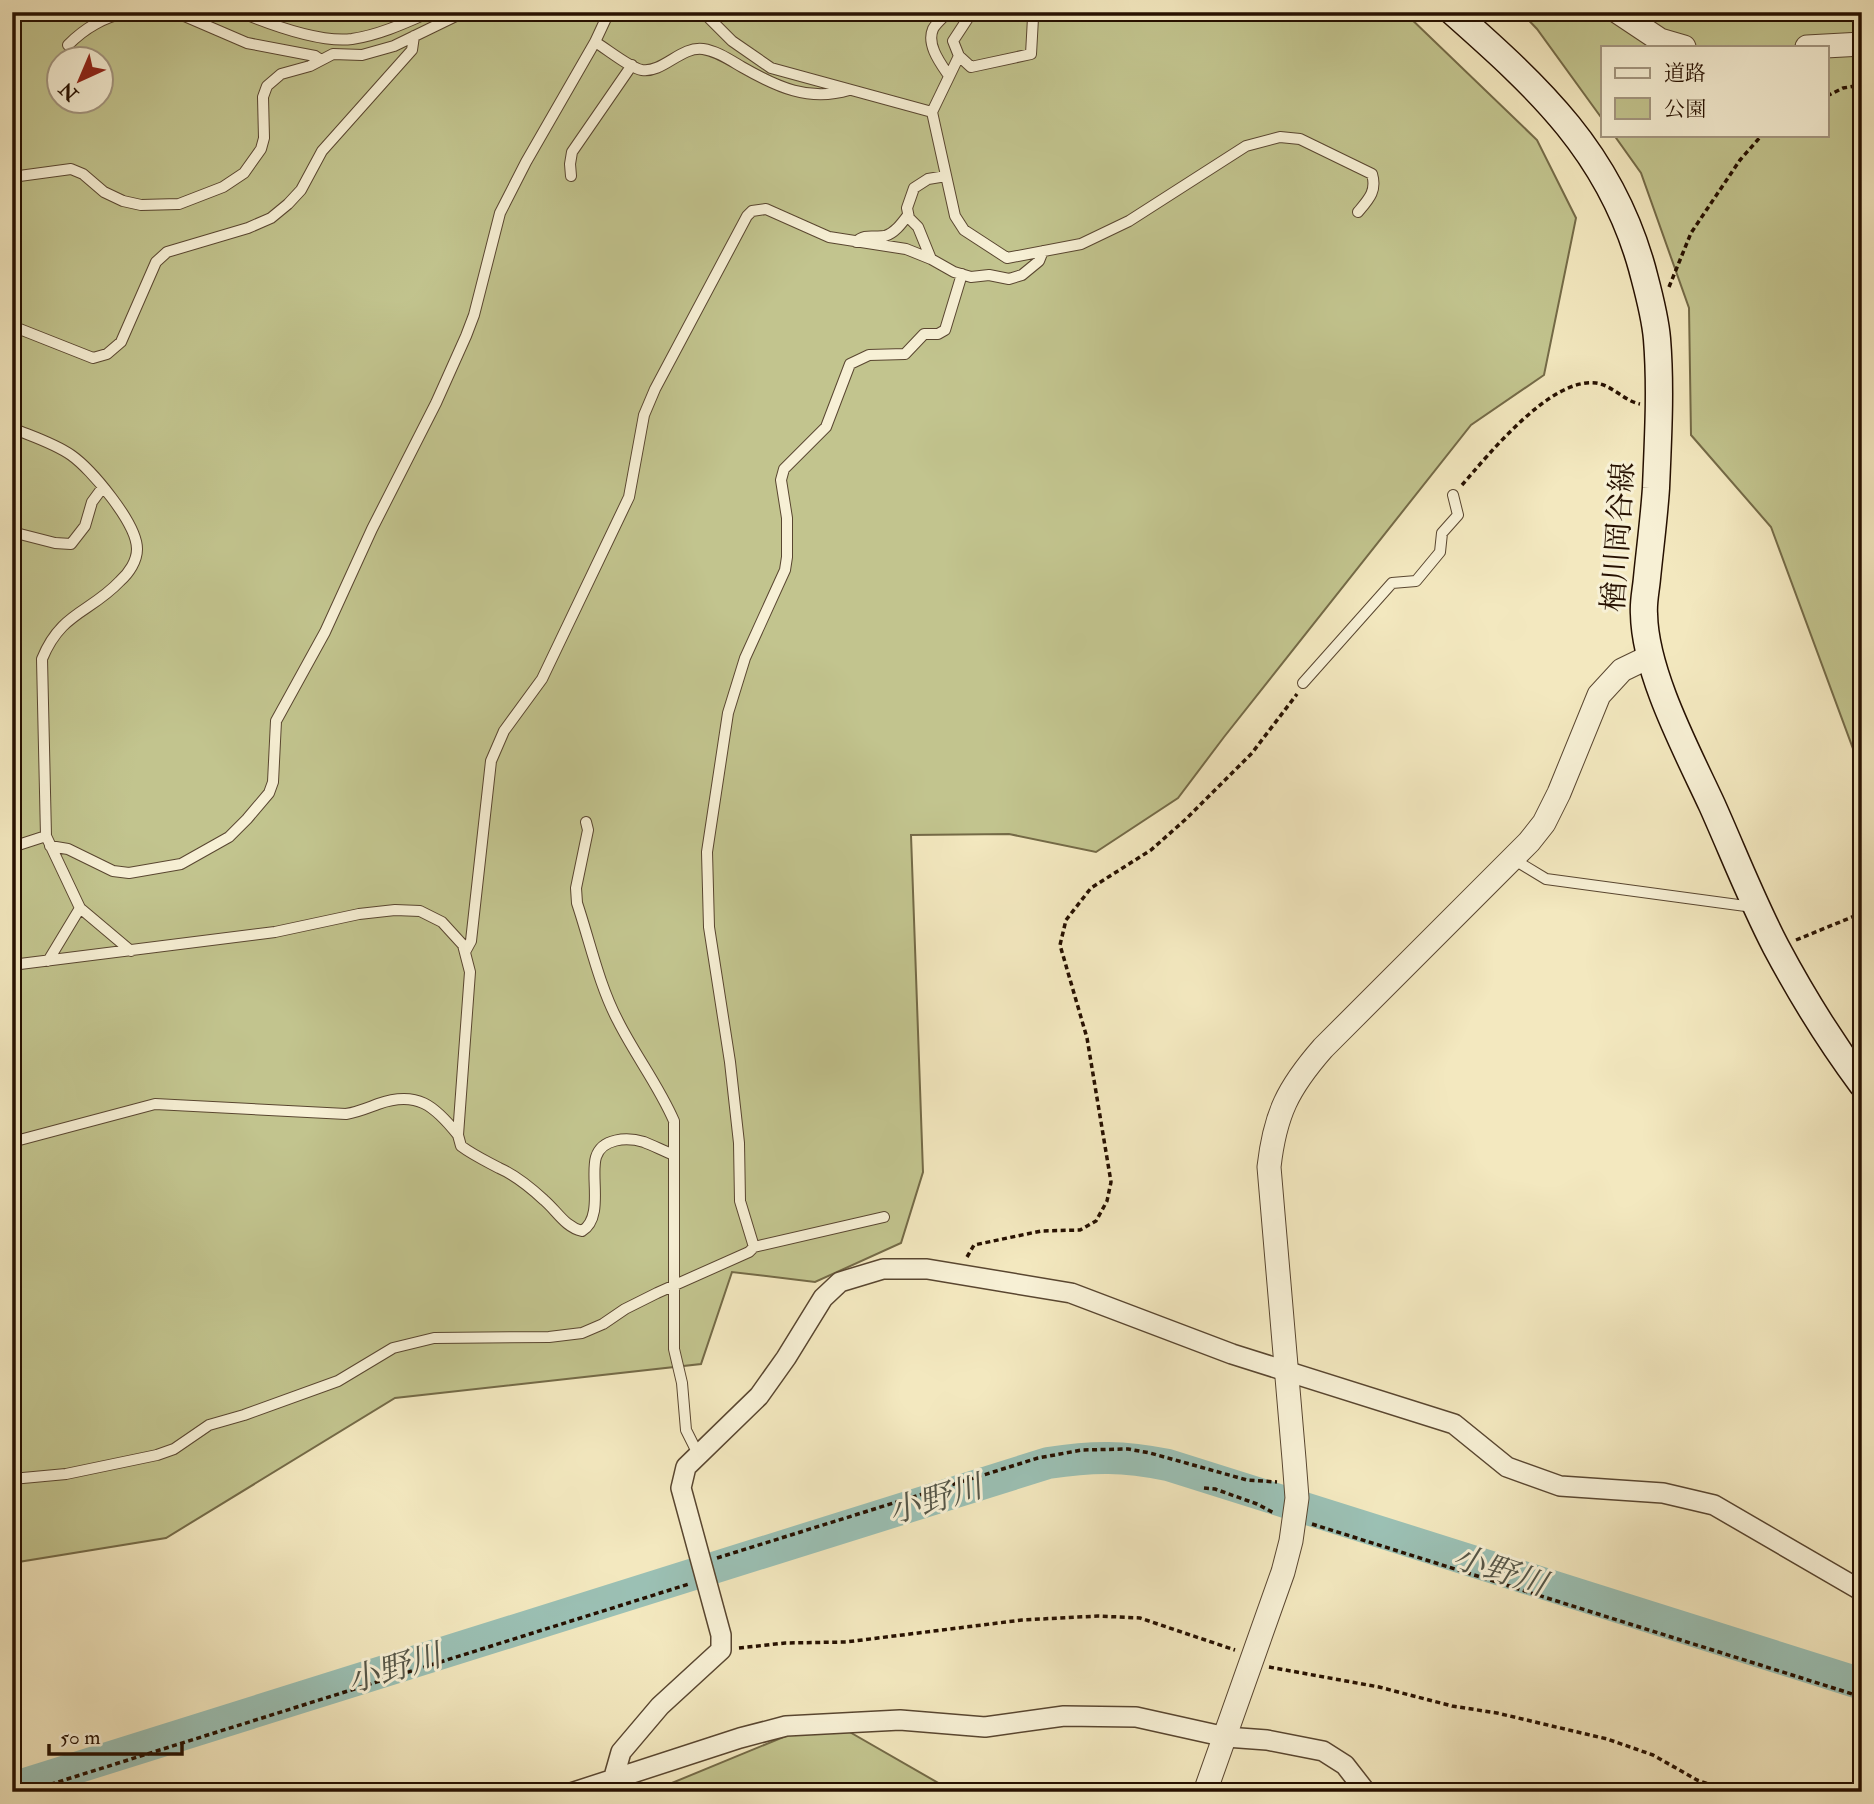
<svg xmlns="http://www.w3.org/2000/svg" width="1874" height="1804" viewBox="0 0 1874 1804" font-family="'IM FELL Double Pica','Noto Serif JP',serif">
	<rect width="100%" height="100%" fill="#f3e8bf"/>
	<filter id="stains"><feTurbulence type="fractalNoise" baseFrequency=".00286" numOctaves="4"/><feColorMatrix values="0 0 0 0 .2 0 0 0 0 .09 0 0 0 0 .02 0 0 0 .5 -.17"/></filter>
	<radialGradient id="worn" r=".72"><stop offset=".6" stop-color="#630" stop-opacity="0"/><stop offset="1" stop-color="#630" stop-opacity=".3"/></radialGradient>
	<path fill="#c2c48e" stroke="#746a47" stroke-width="2" fill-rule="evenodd" d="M12,12h1392l133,128 39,78 -32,157 -73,50 -247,312 -46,61 -82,54 -87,-18 -98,1 12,337 -22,71 -86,39 -83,-10 -31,92 -306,34 -229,140 -154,25zM60,60h42v42h-42z
		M1521,12h341v761l-91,-246 -80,-92 -2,-127 -48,-135 -27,-38h213v-88h-224v73l-66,-91z
		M827,1719l127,73h-304z"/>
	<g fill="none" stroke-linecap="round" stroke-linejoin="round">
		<path stroke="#9bc0b4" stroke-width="32" d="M12,1788l1036,-325c46,-7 75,-7 120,2l694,219"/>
		<g stroke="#594630" stroke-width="12">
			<path id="service" d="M175,12l72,31 68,13 6,4
				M240,12c29,12 80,31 112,27 27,-4 53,-16 78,-27
				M703,12l29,29 39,27 161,44
				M948,12c-5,6 -12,11 -15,17 -7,16 8,35 16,47
				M972,12l-19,29 6,15 12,11 60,-13 2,-36 -2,-6
				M595,42c12,7 35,26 47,28 21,3 39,-24 61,-21 14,2 27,11 39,18 35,20 67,35 107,23
				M68,45c18,-18 35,-27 59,-33
				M959,56l-27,56 23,104 9,14 43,28 74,-14 48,-23 117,-75 34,-9 20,2 72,35c5,17 -3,25 -14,38
				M571,176l-1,-12 2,-12 60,-87
				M946,176l-18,3 -14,9 -7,20 2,10 9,9 13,32 23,13 17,5 18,-2 20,4 13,-4 17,-14 4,-10
				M12,177l59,-8 12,5 21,18 19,9 18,4 38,-1 44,-17 21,-14 17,-24 3,-11 -1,-41 4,-11 14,-12 29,-8 23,-12 29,1 32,-9 70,-34
				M856,242c9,-9 18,-4 29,-6 10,-3 17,-13 23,-21
				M12,326l81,32 14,-4 14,-12 35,-80 11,-10 81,-24 23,-10 17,-14 13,-14 21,-39 90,-101 2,-14
				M12,428c19,8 42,15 59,27 20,14 66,68 66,94 0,12 -8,24 -17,32 -30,32 -59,31 -78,78l4,177 34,72 51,43
				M12,532l43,11 16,1 14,-18 7,-24 11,-15
				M1303,683l89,-100 24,-2 24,-29 2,-19 16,-18 -5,-20
				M586,822l2,8 -12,58 1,15c13,39 22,82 41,118 17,34 41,65 56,100v228l8,34 4,47 12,24
				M50,846l18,3 45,22 16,2 52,-9 48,-27 18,-18 22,-26 4,-11 3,-61 49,-89 47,-103 64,-126 30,-67 8,-21 26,-102 26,-51 69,-120 14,-30
				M12,847l34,-11
				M1513,859l33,20 207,28
				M465,952l6,-11 20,-180 13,-30 38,-52 87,-182 15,-82 11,-26 92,-173 5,-5 14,-2 63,28 77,12 25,10
				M48,961l32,-53
				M12,965l263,-33 84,-18 36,-4 25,1 22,11 21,23 7,27 -12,163 3,11c12,9 25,15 38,22 16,7 32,20 45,32 13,11 21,27 38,31 22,-13 8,-55 14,-74 6,-19 31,-20 48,-15 10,4 20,9 30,13
				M12,1142l143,-38 191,10c12,-2 21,-6 32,-10 39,-14 57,2 80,31
				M754,1247l130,-30
				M12,1479l54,-5 91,-19 17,-6 35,-24 35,-10 94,-34 55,-33 41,-10 115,-1 33,-4 21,-9 22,-15 32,-16 92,-41 5,-5 -14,-46 -1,-58 -9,-81 -21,-135 -2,-75 21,-139 17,-55 40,-88 2,-13v-39l-6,-38 3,-11 42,-42 24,-63 19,-9 36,-1 19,-20h14l7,-4 17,-56"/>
		</g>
		<g stroke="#594630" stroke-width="22">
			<path id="minor" d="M613,1780l8,-28 39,-46 61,-56v-15l-40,-147 5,-21 73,-71 27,-38 37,-60 17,-16 43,-13h44l144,24 161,61 222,70 53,43 53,19 103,7 51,12 148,86
				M574,1792l166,-54 46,-12 114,-6 85,7 79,-11 72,1 90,20 41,3 56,11 22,14 21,27"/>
		</g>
		<g stroke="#594630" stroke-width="25">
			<path id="tertiary" d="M1618,12l42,28 24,7
				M1807,47l55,-3
				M1205,1792l78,-220 8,-31 6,-43 -3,-39 -25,-292c6,-53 19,-79 54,-119l206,-206 15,-19 15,-30 40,-98 23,-25 29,-14"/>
		</g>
		<g stroke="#261000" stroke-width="29">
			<path id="secondary" d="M1453,12c87,77 157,141 189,256 6,23 13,47 15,71 4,49 1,100 -1,149 -2,30 -6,60 -9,90 -1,12 -4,24 -3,36 1,59 43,137 68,191 21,47 40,96 64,142 25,47 54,94 86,137"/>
		</g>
		<path stroke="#261000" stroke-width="3.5" stroke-dasharray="5 3.5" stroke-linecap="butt" d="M1827,96l16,-8 19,-3
			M1669,287l22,-54 49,-73 22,-25
			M1462,485c27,-31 89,-108 134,-102 16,2 28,18 44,21
			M1796,940l66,-27
			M967,1257l7,-12 67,-14 39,-1 16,-9 11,-20 4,-19 -24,-144 -27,-93 6,-25 25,-32 60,-38 35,-31 66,-66 45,-59
			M1204,1488l11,1 42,15 17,9
			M1312,1524l550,173
			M717,1558l321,-100 44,-8 46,-1 22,4 97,27 30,2
			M739,1648l46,-5 61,-1 176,-22 76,-4 42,2 95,32
			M1269,1667l110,20 73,19 45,7 110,26 46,16 44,25 34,12
			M26,1792l663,-208"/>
		<use href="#service" stroke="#f7f0d5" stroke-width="10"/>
		<use href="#minor" stroke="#f7f0d5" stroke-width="19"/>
		<use href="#tertiary" stroke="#f7f0d5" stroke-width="23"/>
		<use href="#secondary" stroke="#f7f0d5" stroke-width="26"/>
	</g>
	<g text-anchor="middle" stroke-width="6" stroke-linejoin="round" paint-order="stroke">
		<g font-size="30" fill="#261000" stroke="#f7f0d5">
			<text transform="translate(1618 537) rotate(-86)" y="10">楢川岡谷線</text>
		</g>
		<g font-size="32" font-style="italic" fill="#555648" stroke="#f7f0d5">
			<text transform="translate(935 1499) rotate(-17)" y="11">小野川</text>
			<text transform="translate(1500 1570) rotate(18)" y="11">小野川</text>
			<text transform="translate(394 1668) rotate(-17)" y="11">小野川</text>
		</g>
	</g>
	<rect width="1874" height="1804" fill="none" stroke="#f3e8bf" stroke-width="42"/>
	<rect x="14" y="14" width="1846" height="1776" fill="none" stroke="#261000" stroke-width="3.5"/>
	<rect x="21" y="21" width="1832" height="1762" fill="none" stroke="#261000" stroke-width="2"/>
	<rect x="1601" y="46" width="228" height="91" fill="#f7f0d5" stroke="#a39680" stroke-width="2"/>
	<rect x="1615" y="68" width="35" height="10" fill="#f7f0d5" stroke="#a39680" stroke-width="2"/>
	<text x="1664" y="80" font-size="21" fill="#261000">道路</text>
	<rect x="1615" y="98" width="35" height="21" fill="#c2c48e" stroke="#a39680" stroke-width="2"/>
	<text x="1664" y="116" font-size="21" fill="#261000">公園</text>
	<g transform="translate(80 80) rotate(224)"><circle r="33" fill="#f7f0d5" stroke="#a39680" stroke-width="2"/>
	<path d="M0-5L12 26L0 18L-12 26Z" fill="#8f2418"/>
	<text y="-10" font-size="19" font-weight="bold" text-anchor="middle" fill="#261000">N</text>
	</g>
	<path d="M49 1744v10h133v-10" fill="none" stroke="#261000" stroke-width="3.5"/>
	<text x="60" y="1744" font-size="21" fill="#261000" stroke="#f7f0d5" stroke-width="5" paint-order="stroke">50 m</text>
	<rect width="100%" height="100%" filter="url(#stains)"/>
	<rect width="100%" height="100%" fill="url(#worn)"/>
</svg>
